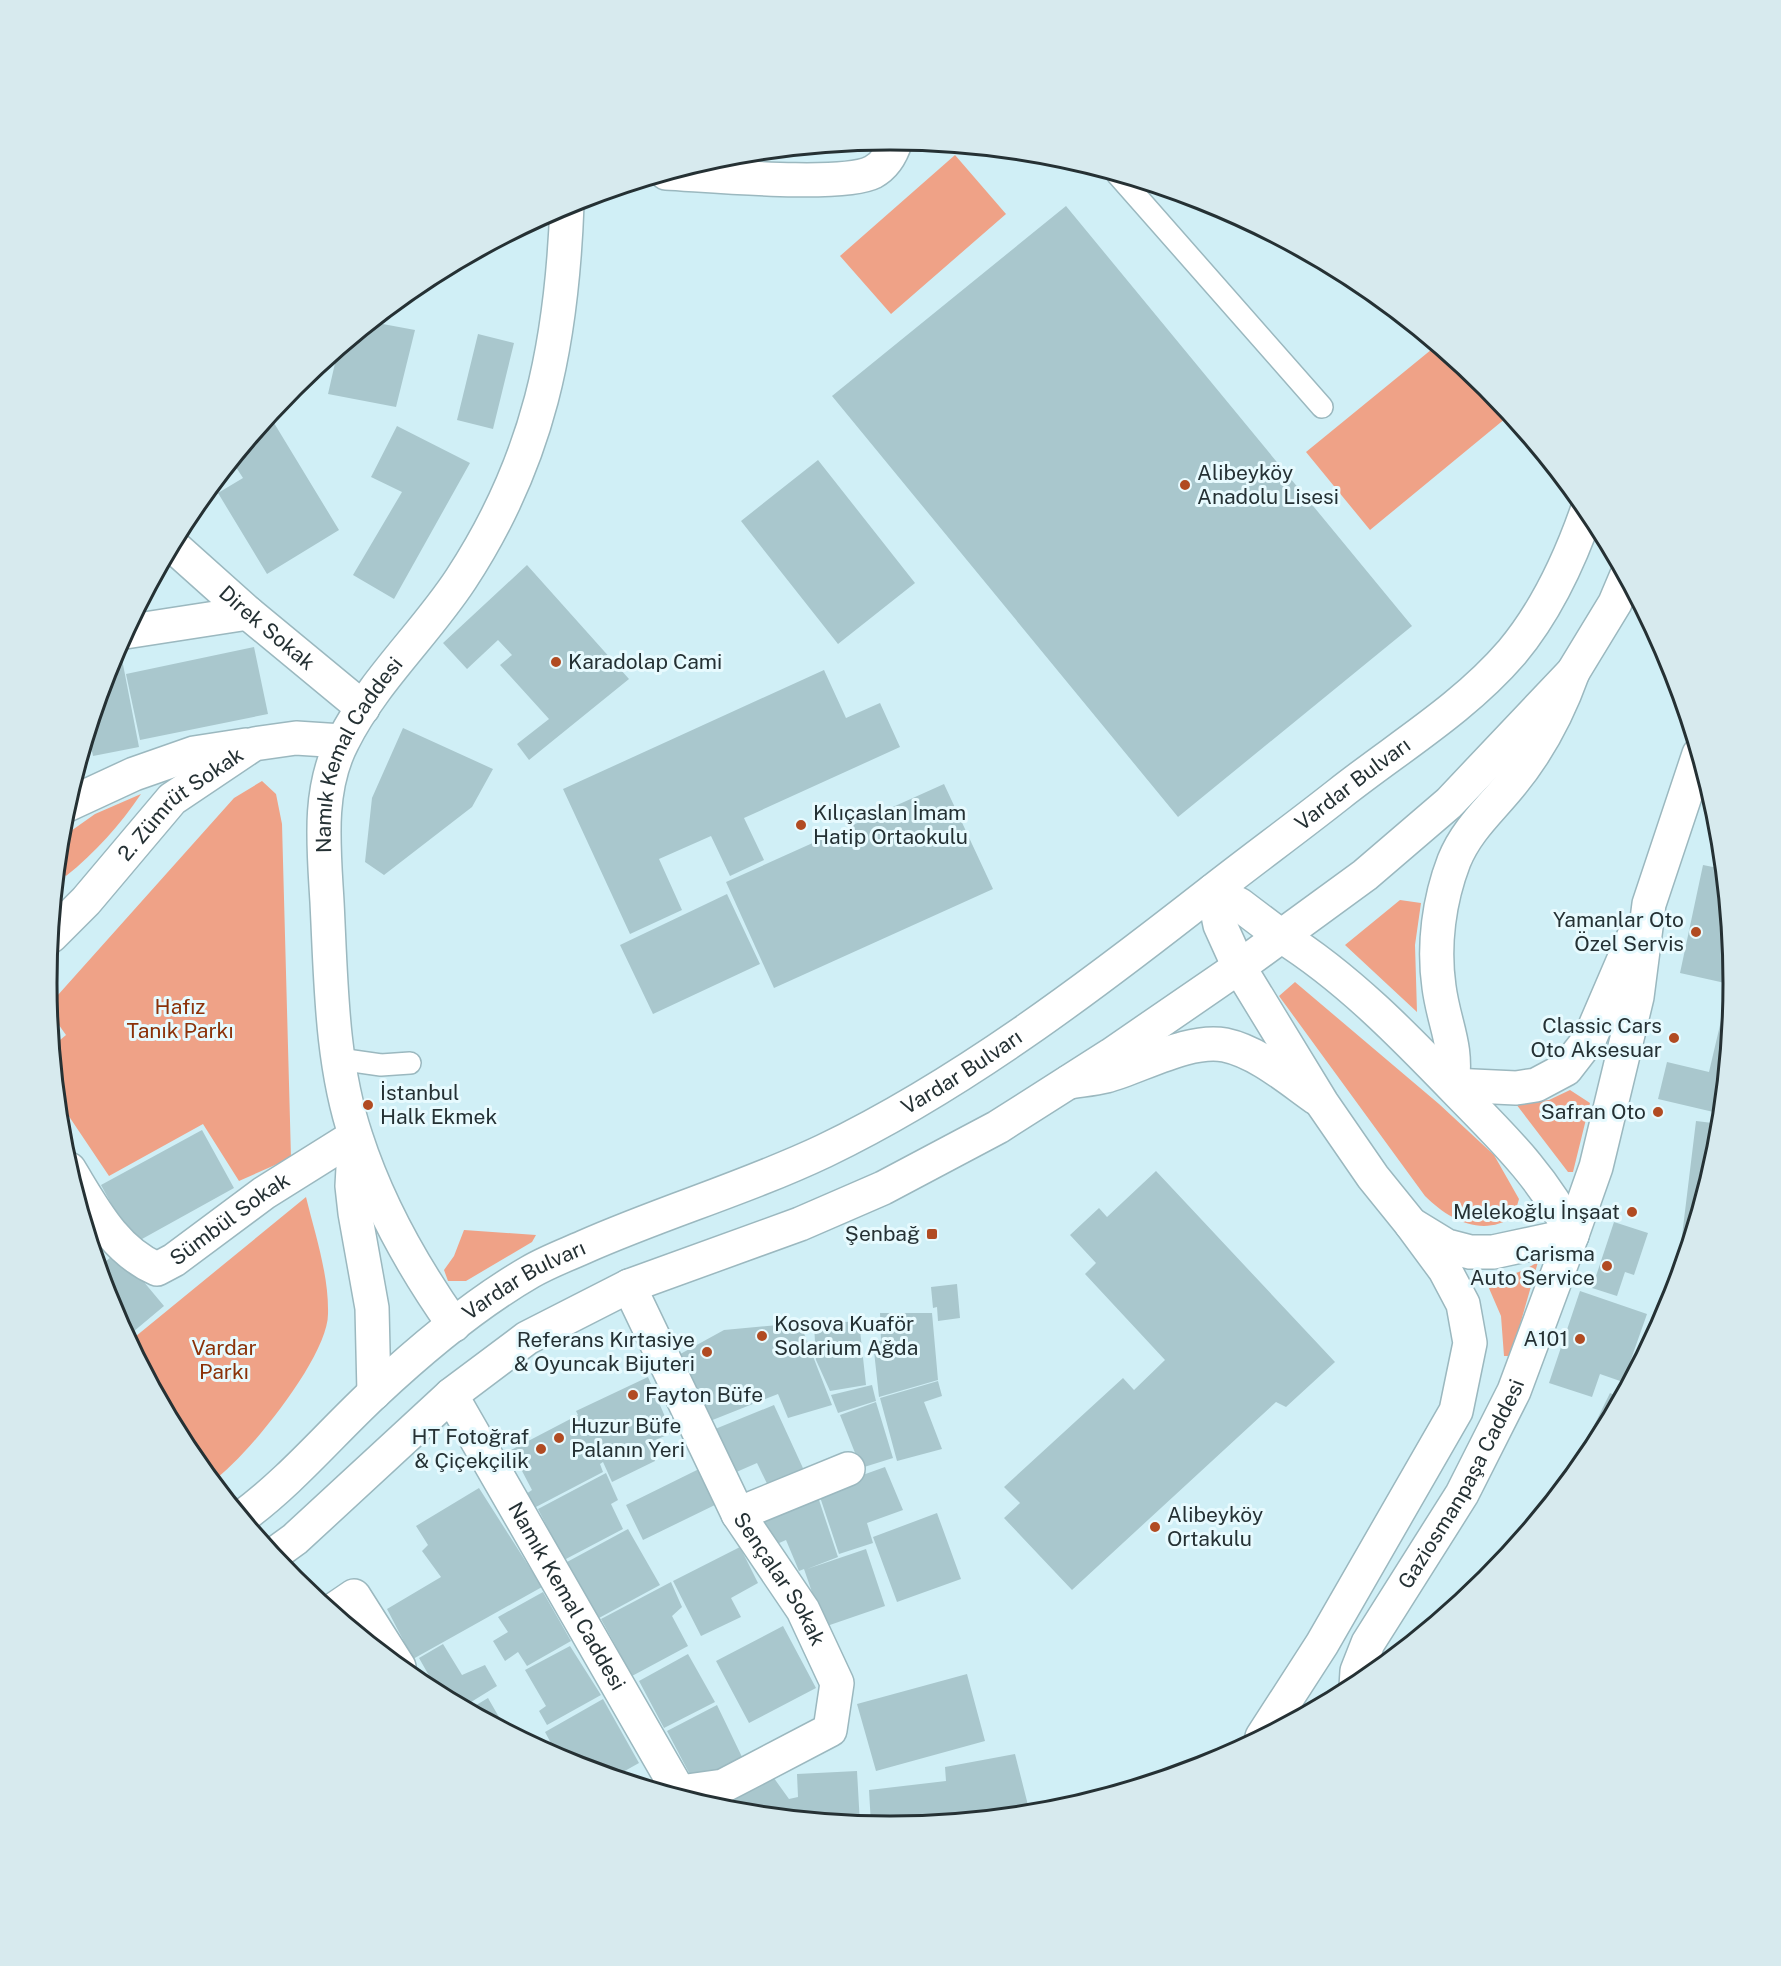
<svg xmlns="http://www.w3.org/2000/svg" width="1781" height="1966" viewBox="0 0 1781 1966" font-family="'Public Sans',sans-serif">
	<rect width="100%" height="100%" fill="#d0eff6"/>
	<path fill="#efa287" d="M955,155l51,59 -115,100 -51,-58z
		M1437,345l28,23 41,50 -136,112 -64,-78z
		M262,781l14,13 6,30 9,334 -52,23 -36,-57 -94,52 -51,-76 -5,-54 13,-11 -17,-24v-6l185,-207z
		M141,794c-21,31 -46,59 -75,82l-8,-9 3,-29 34,-24z
		M1400,900l21,3 -6,42 2,67 -72,-67z
		M1295,982l144,122 55,51 25,44 -5,17c-31,22 -65,4 -89,-20l-146,-200z
		M1570,1090l20,13 -17,69h-5l-52,-68 33,-4z
		M306,1197c9,37 23,78 22,117 0,43 -81,143 -115,167l-24,-29 -59,-111z
		M464,1230l72,5 -4,7 -66,39h-18l-4,-11 10,-14z
		M1538,1262l-27,94h-7l-3,-40 -16,-37c19,0 37,-7 53,-17z"/>
	<path fill="#a9c7cd" d="M1066,206l346,420 -234,191 -346,-421z
		M372,322l43,8 -19,77 -68,-13 10,-44z
		M478,334l36,9 -21,86 -36,-9z
		M271,418l68,112 -72,44 -49,-81 25,-15 -11,-17 32,-39z
		M397,426l73,37 -76,136 -41,-24 49,-83 -31,-15z
		M818,460l97,123 -77,61 -97,-123z
		M527,565l102,114 -100,81 -12,-16 32,-25 -49,-54 12,-10 -14,-15 -31,29 -24,-26z
		M159,570l5,4 -26,37 -1,-1z
		M254,647l14,67 -128,26 -14,-66z
		M121,654l18,93 -46,9 -5,-22 23,-74 2,-5z
		M824,670l22,48 34,-15 20,44 -156,71 20,42 -34,16 -19,-40 -52,23 23,51 -52,24 -67,-145z
		M403,728l90,41 -21,38 -88,68 -19,-13 7,-64z
		M944,784l49,105 -219,99 -48,-106z
		M1703,865l20,4 11,116 -54,-12z
		M727,894l33,70 -107,50 -33,-69z
		M1724,1008l8,2 -10,104 -64,-15 9,-37 42,10z
		M50,1022l9,11 -7,6 -1,-8z
		M1696,1121l25,3 -3,24 -42,137z
		M202,1130l32,58 -101,56 -32,-59z
		M1156,1171l179,191 -49,45 -10,-5 -204,188 -68,-72 16,-15 -16,-16 119,-109 11,12 31,-30 -80,-86 11,-11 -26,-28 29,-27 8,9z
		M1614,1222l34,11 -14,42 -9,-3 -8,24 -25,-8z
		M118,1251l46,55 -37,31 -16,-31 -12,-39z
		M957,1284l3,34 -22,3 -1,-14 -4,1 -2,-21z
		M1580,1291l67,23 -24,68 -23,-8 -8,23 -43,-14z
		M880,1313h52l6,67 -59,17 -6,-55 8,-1z
		M859,1321l7,64 -36,6 -14,-31 -2,-36z
		M800,1323l32,82 -44,13 -10,-24 -78,31 -27,-67 51,-28z
		M648,1377l24,56 -24,10 7,18 -43,21 -9,-20 -3,2 3,8 -69,36 -8,-14 6,-4 -21,-40 67,-35 -2,-4z
		M938,1381l4,15 -18,6 18,47 -45,12 -17,-63z
		M872,1385l4,16 -38,12 -7,-18z
		M1610,1393l11,5 -27,51 -9,-5z
		M876,1402l17,56 -32,10 -21,-53z
		M774,1405l34,74 -36,15 -15,-31 -32,14 -22,-43z
		M885,1467l18,43 -36,13 6,20 -34,11 -21,-63z
		M699,1469l20,34 -76,37 -17,-35z
		M606,1473l12,27 -7,4 12,25 -59,31 -26,-51z
		M479,1488l63,99 -129,72 -26,-50 54,-32 -19,-26 6,-6 -12,-19z
		M816,1491l22,66 -31,12 59,-20 19,57 -61,21 -20,-58 -5,2 -13,-31 -16,7 -15,-32z
		M937,1513l24,66 -64,23 -24,-65z
		M628,1529l32,56 -61,33 -32,-56z
		M740,1547l18,36 -27,15 10,19 -40,19 -28,-55z
		M671,1582l11,25 -10,9 16,30 -56,30 -31,-57z
		M543,1592l28,49 -44,25 -9,-14 -13,9 -12,-20 15,-9 -10,-15z
		M783,1626l33,62 -67,35 -33,-62z
		M443,1644l19,31 23,-10 12,21 -34,21 -23,-12 -21,-37z
		M570,1646l31,49 -54,30 -8,-14 7,-5 -21,-36z
		M688,1654l27,48 -51,26 -25,-47z
		M967,1674l18,67 -109,30 -19,-67z
		M488,1698l19,33 -39,-21z
		M603,1699l36,64 -25,14 -55,-19 -14,-26z
		M717,1705l26,54 -47,27 -29,-55z
		M1015,1754l15,59 -140,14 -19,-2 -2,-35 77,-9 -1,-14z
		M857,1771l3,53 -134,-13 -24,-8 69,-29 18,25 9,-2 -1,-23z"/>
	<g fill="none" stroke-linecap="round" stroke-linejoin="round">
		<g stroke="#9bb8bf" stroke-width="24">
			<path id="service" d="M1117,174l205,233
				M339,1059l42,6 29,-2"/>
		</g>
		<g stroke="#9bb8bf" stroke-width="36">
			<g id="minor">
				<path d="M666,173c41,2 176,15 207,-1 13,-7 19,-19 23,-32"/>
				<path id="s1" d="M172,545l76,68 115,95"/>
				<path d="M125,632l123,-19"/>
				<path d="M67,805l67,-31 60,-21 52,-8"/>
				<path id="s2" d="M51,936l35,-35 86,-102 82,-55 42,-6 46,3"/>
				<path id="s3" d="M69,1169c24,39 45,81 88,100l17,-9 90,-67 91,-57"/>
				<path id="s4" d="M629,1286l109,228 65,96 34,73 -7,47 -107,56 -43,6"/>
				<path id="s5" d="M451,1395l231,402"/>
				<path d="M738,1514l110,-45"/>
				<path d="M332,1611l22,-15 45,71"/>
			</g>
		</g>
		<g stroke="#9bb8bf" stroke-width="36">
			<g id="secondary">
				<path d="M1281,936c66,41 124,101 178,157 42,43 87,86 113,142"/>
				<path d="M1239,967l83,136 51,74 38,47 36,22 23,6h23l79,-17"/>
				<path d="M1069,1082c12,-2 25,-3 37,-6 34,-9 83,-38 119,-31 33,7 64,34 91,53"/>
				<path d="M1452,1085c6,-40 -8,-60 -13,-98 -6,-42 0,-87 15,-126 13,-32 37,-52 57,-77 28,-34 47,-70 62,-112"/>
				<path d="M1452,1085l64,3 20,-3 30,-16 24,-31 46,-107"/>
				<path d="M354,1150l-2,36 3,27 17,95 2,85"/>
				<path id="s6" d="M454,1325c-41,-58 -76,-120 -98,-188 -25,-74 -25,-157 -29,-235 -3,-53 -10,-112 16,-161 30,-60 82,-107 118,-162 78,-119 101,-235 106,-375"/>
				<path id="s7" d="M1356,1687l1,-16 11,-28 94,-149 52,-103 58,-156 24,-68 41,-170 12,-93 50,-150"/>
				<path d="M1262,1737l60,-93 134,-233 14,-68 -7,-39 -18,-34 -34,-46"/>
			</g>
		</g>
		<g stroke="#9bb8bf" stroke-width="36">
			<g id="primary">
				<path d="M1213,891l27,14 41,31"/>
				<path d="M1213,891l7,34 19,42"/>
				<path id="s8" d="M242,1517c49,-36 88,-83 132,-124 47,-44 99,-88 156,-121 17,-10 36,-17 54,-25 79,-35 162,-59 240,-96 137,-66 266,-164 386,-258 42,-33 86,-65 129,-99 58,-46 124,-85 173,-142 35,-42 58,-92 76,-144"/>
				<path d="M273,1555l22,-16 156,-144 76,-57 102,-52 171,-62 83,-36 115,-61 113,-72 128,-88 126,-92 84,-72 124,-131 42,-69 11,-26"/>
			</g>
		</g>
		<use href="#service" stroke="#fff" stroke-width="21"/>
		<use href="#minor" stroke="#fff" stroke-width="33"/>
		<use href="#secondary" stroke="#fff" stroke-width="33"/>
		<use href="#primary" stroke="#fff" stroke-width="33"/>
	</g>
	<g fill="#b14b22" stroke="#e7fafe" stroke-width="2">
		<circle cx="1185" cy="485" r="6"/>
		<circle cx="556" cy="662" r="6"/>
		<circle cx="801" cy="825" r="6"/>
		<circle cx="1696" cy="932" r="6"/>
		<circle cx="1674" cy="1038" r="6"/>
		<circle cx="368" cy="1105" r="6"/>
		<circle cx="1658" cy="1112" r="6"/>
		<circle cx="1632" cy="1212" r="6"/>
		<rect x="926" y="1228" width="12" height="12" rx="3"/>
		<circle cx="1607" cy="1266" r="6"/>
		<circle cx="762" cy="1336" r="6"/>
		<circle cx="1580" cy="1339" r="6"/>
		<circle cx="707" cy="1352" r="6"/>
		<circle cx="633" cy="1395" r="6"/>
		<circle cx="559" cy="1438" r="6"/>
		<circle cx="541" cy="1449" r="6"/>
		<circle cx="1155" cy="1527" r="6"/>
	</g>
	<g text-anchor="middle" stroke-width="6" stroke-linejoin="round" paint-order="stroke">
		<g font-size="21" fill="#253134" stroke="#e7fafe" text-anchor="end">
			<text x="1197" y="480" text-anchor="start">Alibeyköy<tspan x="1197" dy="24">Anadolu Lisesi</tspan></text>
			<text x="568" y="669" text-anchor="start">Karadolap Cami</text>
			<text x="813" y="820" text-anchor="start">Kılıçaslan İmam<tspan x="813" dy="24">Hatip Ortaokulu</tspan></text>
			<text x="1684" y="927">Yamanlar Oto<tspan x="1684" dy="24">Özel Servis</tspan></text>
			<text x="1662" y="1033">Classic Cars<tspan x="1662" dy="24">Oto Aksesuar</tspan></text>
			<text x="380" y="1100" text-anchor="start">İstanbul<tspan x="380" dy="24">Halk Ekmek</tspan></text>
			<text x="1646" y="1119">Safran Oto</text>
			<text x="1620" y="1219">Melekoğlu İnşaat</text>
			<text x="920" y="1241">Şenbağ</text>
			<text x="1595" y="1261">Carisma<tspan x="1595" dy="24">Auto Service</tspan></text>
			<text x="774" y="1331" text-anchor="start">Kosova Kuaför<tspan x="774" dy="24">Solarium Ağda</tspan></text>
			<text x="1568" y="1346">A101</text>
			<text x="695" y="1347">Referans Kırtasiye<tspan x="695" dy="24">&amp; Oyuncak Bijuteri</tspan></text>
			<text x="645" y="1402" text-anchor="start">Fayton Büfe</text>
			<text x="571" y="1433" text-anchor="start">Huzur Büfe<tspan x="571" dy="24">Palanın Yeri</tspan></text>
			<text x="529" y="1444">HT Fotoğraf<tspan x="529" dy="24">&amp; Çiçekçilik</tspan></text>
			<text x="1167" y="1522" text-anchor="start">Alibeyköy<tspan x="1167" dy="24">Ortakulu</tspan></text>
		</g>
		<g font-size="21" fill="#253134" stroke="#e7fafe">
			<text dy="7" stroke="none"><textPath href="#s1" startOffset="126">Direk Sokak</textPath></text>
			<text dy="7" stroke="none"><textPath href="#s6" startOffset="606">Namık Kemal Caddesi</textPath></text>
			<text dy="7" stroke="none"><textPath href="#s8" startOffset="1342">Vardar Bulvarı</textPath></text>
			<text dy="7" stroke="none"><textPath href="#s2" startOffset="186">2. Zümrüt Sokak</textPath></text>
			<text dy="7" stroke="none"><textPath href="#s8" startOffset="856">Vardar Bulvarı</textPath></text>
			<text dy="7" stroke="none"><textPath href="#s3" startOffset="224">Sümbül Sokak</textPath></text>
			<text dy="7" stroke="none"><textPath href="#s8" startOffset="370">Vardar Bulvarı</textPath></text>
			<text dy="7" stroke="none"><textPath href="#s7" startOffset="231">Gaziosmanpaşa Caddesi</textPath></text>
			<text dy="7" stroke="none"><textPath href="#s4" startOffset="330">Sençalar Sokak</textPath></text>
			<text dy="7" stroke="none"><textPath href="#s5" startOffset="232">Namık Kemal Caddesi</textPath></text>
		</g>
		<g font-size="21" fill="#8b3108" stroke="#e7fafe">
			<text x="180" y="1014">Hafız<tspan x="180" dy="24">Tanık Parkı</tspan></text>
			<text x="224" y="1355">Vardar<tspan x="224" dy="24">Parkı</tspan></text>
		</g>
	</g>
	<path d="M0 0H1781V1966H0ZM57 983a833 833 0 1 1 1666 0a833 833 0 1 1-1666 0Z" fill="#d7eaee" fill-rule="evenodd"/>
	<path fill="none" stroke="#253134" stroke-width="3" d="M57 983a833 833 0 1 1 1666 0a833 833 0 1 1-1666 0Z"/>
</svg>
